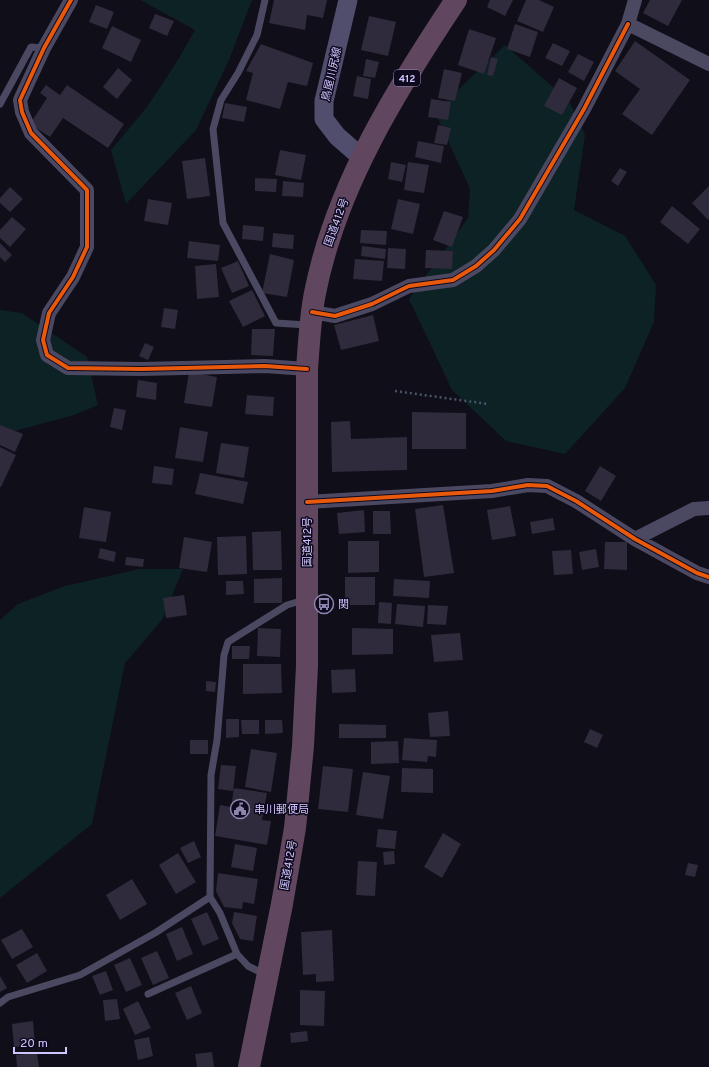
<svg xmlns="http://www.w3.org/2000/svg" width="709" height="1067" viewBox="0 0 709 1067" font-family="Overpass,'Noto Sans JP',sans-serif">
	<rect width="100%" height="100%" fill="#100e18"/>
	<path fill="#0d2225" d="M140,0h112l-23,60 -33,70 -70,74 -15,-54 36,-43 29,-44 19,-33z
		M505,45l64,56 16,34 -11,75 51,26 31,49 -2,37 -29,66 -60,66 -59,-13 -54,-51 -43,-91 59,-81 2,-29 -35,-77z
		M0,310l22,3 65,44 11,48 -24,10 -74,20z
		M139,569h44l-21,51 -37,43 -33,161 -92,74v-278l18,-16 47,-18z"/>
	<path fill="#2f2a3c" d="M274,0h53l-4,18 -16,-3 -2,15 -36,-7z
		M490,0h23l-8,16 -18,-9z
		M526,0h13l15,7 -11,25 -26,-11z
		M650,0h32l-14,26 -25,-13z
		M96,5l18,7 -7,17 -18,-7z
		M155,14l19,7 -7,15 -18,-8z
		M369,16l27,6 -8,34 -27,-6z
		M515,24l23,8 -8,25 -23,-8z
		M112,26l29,14 -10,22 -29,-14z
		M469,29l27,9 -12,36 -26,-9z
		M635,41l55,39 -38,55 -30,-21 18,-25 -25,-18z
		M553,43l17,8 -8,15 -17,-8z
		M261,44l52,19 -6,23 -19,-4 -8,27 -34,-9 7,-27 -7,-2z
		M578,54l16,8 -10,19 -16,-9z
		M491,57l7,2 -5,17 -6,-1z
		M366,59l13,3 -4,16 -12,-2z
		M118,68l14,12 -15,19 -14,-12z
		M444,69l18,4 -7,28 -17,-3z
		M357,76l14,3 -3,20 -15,-3z
		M559,78l18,10 -15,27 -18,-9z
		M46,85l14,10 7,-10 57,39 -16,24 -45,-30 -13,19 -20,-13 17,-26 -7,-5z
		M431,99l20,3 -3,18 -20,-3z
		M225,103l22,4 -3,15 -22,-4z
		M438,125l13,3 -4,17 -13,-2z
		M418,141l26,5 -3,17 -26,-6z
		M280,150l26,5 -5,25 -26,-5z
		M205,158l5,38 -23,3 -5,-38z
		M391,162l15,3 -4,17 -14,-3z
		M408,162l21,3 -5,28 -20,-3z
		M620,168l7,4 -9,14 -7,-5z
		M255,178l22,1 -1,13 -21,-1z
		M283,181l21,2 -1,14 -21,-1z
		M709,186v33l-1,1 -16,-17z
		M10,187l13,12 -13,13 -10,-9v-5z
		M148,199l24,4 -4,22 -24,-4z
		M398,199l22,5 -7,30 -22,-5z
		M672,206l28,23 -12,15 -28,-22z
		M444,211l19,6 -11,30 -19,-7z
		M12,217l14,12 -16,18 -10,-9v-8z
		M243,225l21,2 -1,14 -21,-2z
		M361,230l26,1 -1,14 -26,-2z
		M273,233l21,2 -1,14 -21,-2z
		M189,241l31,4 -2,16 -31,-3z
		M0,243l12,12 -7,7 -5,-5z
		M362,246l24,3 -1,10 -24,-3z
		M388,248l18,1 -1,20 -18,-1z
		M426,250l27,1 -1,18 -27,-1z
		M270,254l24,6 -7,37 -25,-4z
		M355,259l29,2 -2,20 -29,-2z
		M238,261l11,25 -17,7 -11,-25z
		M216,264l3,33 -22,2 -2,-33z
		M252,290l13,26 -22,11 -14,-26z
		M164,308l14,2 -3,19 -14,-2z
		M373,315l6,26 -38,9 -7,-25z
		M252,329h23l-2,27 -22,-1z
		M145,343l9,4 -6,13 -9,-4z
		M189,372l28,5 -5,30 -28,-4z
		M138,380l19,3 -1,17 -20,-3z
		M247,395l27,2 -1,19 -28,-2z
		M114,408l12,2 -4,20 -12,-3z
		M412,412l54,1v36h-54z
		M350,421l1,18 56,-2v33l-75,2 -1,-50z
		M0,425l23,9 -8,18 -15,-7z
		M180,427l28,5 -5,30 -28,-4z
		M221,443l28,4 -5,31 -28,-5z
		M0,447l16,8 -15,32h-1z
		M154,466l20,3 -2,16 -20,-2z
		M600,466l16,10 -15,25 -16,-10z
		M200,473l48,9 -5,22 -48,-10z
		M443,505l11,68 -30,4 -9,-68z
		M510,506l6,30 -24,4 -5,-30z
		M84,507l27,5 -5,30 -27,-4z
		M364,510l1,22 -26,2 -2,-21z
		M373,511h17l1,23h-18z
		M553,518l2,12 -23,4 -2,-12z
		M281,531l1,39h-29l-1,-38z
		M246,536l1,38 -29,1 -1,-38z
		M184,537l28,5 -5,30 -28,-4z
		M348,541h31v31l-31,1z
		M605,542h22v28l-23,-1z
		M100,548l16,4 -2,10 -16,-4z
		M596,549l3,18 -17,3 -3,-18z
		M571,550l2,24 -19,1 -2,-24z
		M126,557l18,2 -1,8 -18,-2z
		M345,577h30v28h-30z
		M282,578v25h-28v-24z
		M394,579l36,2 -1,17 -36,-2z
		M226,581h17l1,13 -18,1z
		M184,595l3,20 -21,3 -3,-20z
		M379,602l13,1 -1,21 -13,-1z
		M397,604l28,2 -2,21 -28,-3z
		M428,605l20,1 -2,19 -19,-1z
		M258,628l23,1 -1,28 -23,-1z
		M352,628l41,1v25l-41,1z
		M460,633l3,27 -29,2 -3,-27z
		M232,646h18l-1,13h-17z
		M243,664h38l1,29 -39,1z
		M355,669l1,23 -24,1 -1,-23z
		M206,681l10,1 -1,10 -9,-1z
		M448,711l2,25 -20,1 -2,-24z
		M226,719h13v18l-13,1z
		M241,720h18v14h-17z
		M265,720h17l1,13 -18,1z
		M339,724l47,1v13h-47z
		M590,729l13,6 -6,13 -13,-6z
		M404,738l33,2 -1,17 -8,-1 -1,6 -25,-2z
		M190,740h18v14h-18z
		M398,741l1,22 -28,1v-22z
		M251,749l26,4 -6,39 -26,-5z
		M221,765l15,1 -3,25 -15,-2z
		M323,766l30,3 -5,43 -30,-3z
		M402,768l31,1v24l-32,-1z
		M363,772l27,4 -7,43 -27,-4z
		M234,788l33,5 -5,27 9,1 -4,24 -52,-9 5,-31 11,2z
		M378,829l19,2 -2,18 -19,-2z
		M443,833l18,11 -19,34 -18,-11z
		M194,841l7,16 -13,6 -8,-15z
		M235,844l22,4 -4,23 -22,-4z
		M394,851l1,13 -11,1 -1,-13z
		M178,853l18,29 -20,12 -17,-29z
		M358,861l19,1 -2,34 -19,-1z
		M688,863l10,2 -3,12 -10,-2z
		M218,873l40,6 -4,25 -11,-2 -1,7 -18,-2 -8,-16z
		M132,879l15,25 -27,16 -14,-25z
		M207,912l12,27 -16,7 -12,-27z
		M234,912l23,4 -4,25 -13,-2 -8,-16z
		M182,927l11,27 -16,7 -11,-27z
		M22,929l11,18 -21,12 -11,-19z
		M332,930l2,51 -18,1v-8l-13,1 -2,-43z
		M157,951l12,27 -16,7 -12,-27z
		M37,953l10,18 -20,12 -11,-18z
		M130,958l12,27 -16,7 -12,-27z
		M106,971l7,19 -13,5 -8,-19z
		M0,976l7,12 -7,4z
		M191,986l11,27 -15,7 -12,-27z
		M300,990l25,1 -1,35 -24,-1z
		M117,999l3,20 -15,2 -2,-21z
		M138,1001l13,27 -16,7 -12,-26z
		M33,1021l2,24 -21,2 -2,-23z
		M307,1031l1,10 -17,2 -1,-10z
		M149,1037l4,19 -15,4 -4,-20z
		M212,1052l2,15h-17l-2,-13z
		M37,1053l2,14h-22l-1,-12z"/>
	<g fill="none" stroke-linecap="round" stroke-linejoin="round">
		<path stroke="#475668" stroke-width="2.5" stroke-dasharray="2 3" stroke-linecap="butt" d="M395,391l93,13"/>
		<path stroke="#4b4862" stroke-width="7" d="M265,0l-8,35 -19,38 -17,27 -8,29 10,94 53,100 31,2
			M0,104l31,-57 13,1
			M264,974l-16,-8 -11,-12 -17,-41 -10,-16 1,-122 6,-35 7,-85 4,-13 59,-37 17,-5
			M148,994l89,-40
			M0,1003l8,-6 72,-22 75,-42 55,-36"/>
		<path stroke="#4b4862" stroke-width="14" d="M71,0l-27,48 -24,52 2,12 9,21 56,57v57l-14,30 -24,36 -6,27 4,15 21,13 74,1 123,-3 42,3
			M635,0l-7,24 81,40
			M312,312l23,4 37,-12 37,-18 44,-6 23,-14 18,-16 26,-31 64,-110 44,-85
			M307,502l185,-11 36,-6 19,1 29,15 59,38 62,34 12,4
			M635,539l59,-30 15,-1"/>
		<path stroke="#514e6d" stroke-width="19" d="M348,0l-24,101v18l13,17 25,22"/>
		<path stroke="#60475f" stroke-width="22" d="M249,1067l33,-163 13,-76 8,-82 4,-80v-297c2,-25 3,-51 8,-76 21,-107 81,-203 141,-293"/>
		<g stroke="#0e091d" stroke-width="6">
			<path id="cycleway" d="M71,0l-27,48 -24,52 2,12 9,21 56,57v57l-14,30 -24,36 -6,27 4,15 21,13 74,1 123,-3 42,3
				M312,312l23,4 37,-12 37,-18 44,-6 23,-14 18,-16 26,-31 64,-110 44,-85
				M307,502l185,-11 36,-6 19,1 29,15 59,38 62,34 12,4"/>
		</g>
		<use href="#cycleway" stroke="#e8590c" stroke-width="4"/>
	</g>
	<defs>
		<g id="bus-ring" transform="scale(1)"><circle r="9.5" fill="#0e091d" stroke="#8d85ae" stroke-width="1.5"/><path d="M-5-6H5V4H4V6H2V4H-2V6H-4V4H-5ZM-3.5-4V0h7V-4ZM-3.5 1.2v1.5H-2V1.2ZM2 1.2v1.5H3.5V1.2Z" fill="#8d85ae"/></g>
		<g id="civic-ring" transform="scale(1)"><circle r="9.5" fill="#0e091d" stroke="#8d85ae" stroke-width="1.5"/><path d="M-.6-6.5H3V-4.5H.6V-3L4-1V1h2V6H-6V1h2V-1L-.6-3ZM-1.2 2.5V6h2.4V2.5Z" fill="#8d85ae"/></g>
	</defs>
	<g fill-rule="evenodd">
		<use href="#bus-ring" x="324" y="604"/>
		<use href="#civic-ring" x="240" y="809"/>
	</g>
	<g text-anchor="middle" stroke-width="3" stroke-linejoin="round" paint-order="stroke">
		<rect fill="#0e091d" stroke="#968dbb" stroke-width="1" x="394" y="70" width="26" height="16" rx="3"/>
		<g font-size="10" font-weight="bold" fill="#d1c5ff">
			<text x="407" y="82">412</text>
		</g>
		<g font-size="11" fill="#d1c5ff" stroke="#0e091d">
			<text transform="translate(331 74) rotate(-77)" y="4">鳥屋川尻線</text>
			<text transform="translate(336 222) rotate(-70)" y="4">国道412号</text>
			<text transform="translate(307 542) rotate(-90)" y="4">国道412号</text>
			<text transform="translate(288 865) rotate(-80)" y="4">国道412号</text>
		</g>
		<g font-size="11" fill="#d1c5ff" stroke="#0e091d" text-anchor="start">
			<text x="338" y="608">関</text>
			<text x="254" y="813">串川郵便局</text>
		</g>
	</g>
	<path d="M14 1047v6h52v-6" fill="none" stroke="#d1c5ff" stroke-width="2"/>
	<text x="20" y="1047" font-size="12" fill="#d1c5ff" stroke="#0e091d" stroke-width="3" paint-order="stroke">20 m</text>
</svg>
